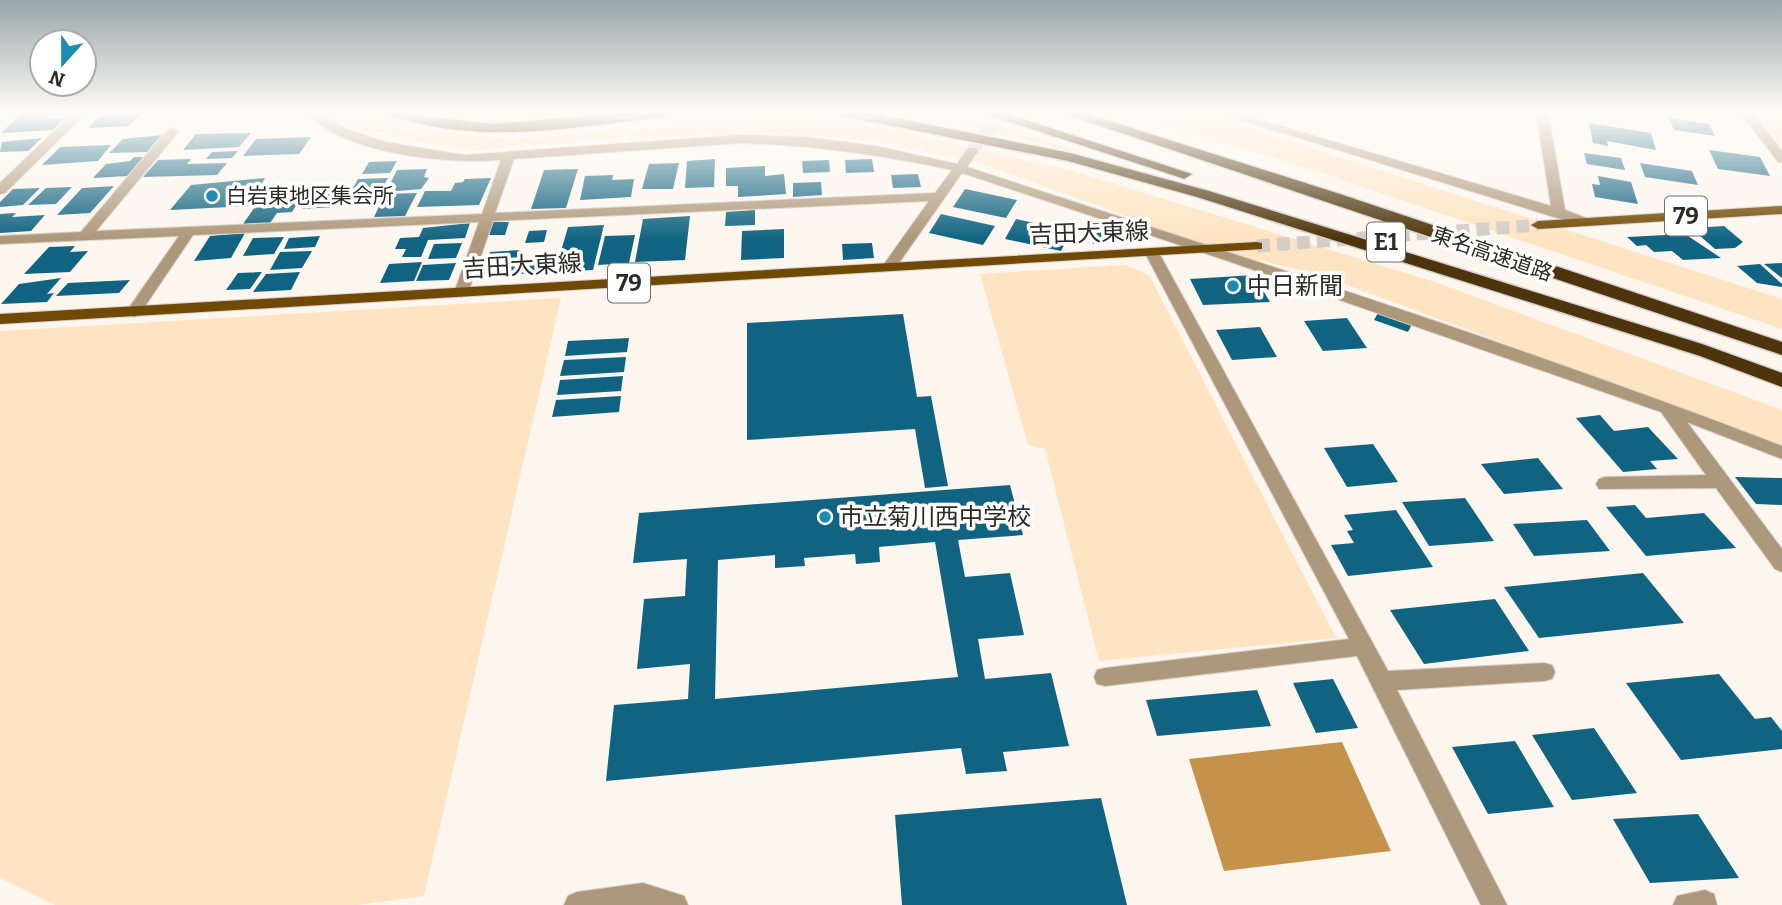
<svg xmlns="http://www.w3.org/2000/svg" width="1782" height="905" viewBox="0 0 1782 905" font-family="Bitter,'Noto Sans JP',serif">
	<rect width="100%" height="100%" fill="#fcf6ee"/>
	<path fill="#fee4c2" d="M156,112h131l2,4 -140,5z
		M329,112h33l40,17 110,10 277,-20 96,9 184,42 366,112 347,128v37l-467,-174 -105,-23 -110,-44 -122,-43 -93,-21 -108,-9 -140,3 -168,15 -121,-25z
		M419,112h167l-64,10z
		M885,112h66l136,42 -170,-38z
		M1122,112h77l583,187v30l-466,-158z
		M1750,112h32v37z
		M1125,265l24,10 187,363 -237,23 -54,-212 -17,-4 -48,-171z
		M561,298l-137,598 -66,9h-303l-55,-27v-547z"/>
	<path fill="#c4924b" d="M1342,742l49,109 -167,20 -35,-112z"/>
	<path fill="#116481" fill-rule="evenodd" d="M23,112h30l-6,7 17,-1 -11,12 -52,3z
		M141,114l-12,12 -41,2 12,-12z
		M1669,118l40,6 6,12 -41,-6z
		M1589,123l62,10 5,17 -49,-9 1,5 -15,-3z
		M251,133l-12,14 -56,3 13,-16z
		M162,135l-15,17 -38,1 14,-14z
		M311,137l-12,17 -56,2 13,-17z
		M42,138l-14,13 -28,1 2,-10z
		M111,145l-13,16 -56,4 18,-18z
		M1709,150l51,7 10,19 -52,-7z
		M238,151l-6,7 -26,1 6,-7z
		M1584,153l37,5 4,12 -38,-6z
		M134,157h12l-18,19 -35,2 13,-14 24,-3z
		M191,159l-4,5 40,-1 -10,12 -74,2 15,-17z
		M715,159l-1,28 -29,1 2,-27z
		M872,159l2,13 -28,1 -1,-13z
		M829,160l1,12 -27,1 -1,-12z
		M397,161l-7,12 -28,1 7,-12z
		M679,163l-6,26h-31l7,-25z
		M1640,163l52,8 6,14 -53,-8z
		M765,166v10l19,-2 2,20 -48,3v-11h-12v-18z
		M427,169l-3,8 5,1 -8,11 -35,3 11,-22z
		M578,169l-12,39 -35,1 13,-39z
		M918,174l3,13 -28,1 -2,-13z
		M613,175l-1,5 22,-1 -3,18 -51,3 5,-24z
		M1598,176l33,6 7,22 -43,-7 -3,-13 8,1z
		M265,178l-16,28 -79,4 21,-25z
		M388,178l-11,21 -31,2 12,-22z
		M491,178l-12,27 -62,2 8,-16h26l4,-8 8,-1 2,-3z
		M821,182l1,13 -29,2v-14z
		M114,186l-24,27 -33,2 25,-27z
		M315,186h31l-13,21 -31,2z
		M72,187l-16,17 -28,1 18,-17z
		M40,188l-17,17 -23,2v-5l13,-13z
		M965,189l52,11 -11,18 -53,-11z
		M304,193l-12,19 -15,1 -7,10 -27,1 20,-29z
		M417,193l-12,23 -31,1 11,-23z
		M755,210v15l-30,1 1,-14z
		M16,213l-4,4 33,-2 -14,16 -31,2v-19z
		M941,214l54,12 -12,19 -54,-12z
		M690,216l-5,44 -50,2 8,-43z
		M1016,219l55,12 -10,20 -56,-12z
		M493,222h16l-4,13h-16z
		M470,223l-5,15 -37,2 -7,17h-19l4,-8h-11l5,-11 19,-1 4,-9z
		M1086,223h18l2,5h17l5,14 -35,2z
		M604,225l-11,45 -38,2 13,-45z
		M1724,226l19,16 -8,6 -20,1 -24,-21z
		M784,229v29l-43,2 1,-29z
		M547,230l-3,12 -19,1 4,-12z
		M245,233l-14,25 -37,3 16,-25z
		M1685,234l36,24 -38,2 -11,-9 -18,1 -8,-7 -9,1 -10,-9z
		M635,235l-6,28 -31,2 7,-29z
		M320,236l-5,11 -31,2 5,-11z
		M284,237l-10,17 -31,2 10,-18z
		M462,243l-6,15 -28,1 6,-15z
		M872,243l2,15 -31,2 -1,-16z
		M75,246l-5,6 18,-1 -18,21 -46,2 25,-27z
		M521,250l-7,26 -21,1 2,-7h-12l7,-18z
		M312,251l-10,17 -32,2 10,-18z
		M553,256l-4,17 -33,1 5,-16z
		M422,262l-8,19 -34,2 9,-19z
		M456,263l-7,17 -33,1 7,-16z
		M1782,263v15l-18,-14z
		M1760,264l22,20v3l-25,-4 -20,-17z
		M262,272l-12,17 -24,1 12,-17z
		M300,272l-9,18 -38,2 13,-18z
		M1254,275l16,27 -67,3 -13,-26z
		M61,278l-14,16 7,-1 -7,9 -46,2 18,-20z
		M130,280l-11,13 -63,3 12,-13z
		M1379,311l34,11 -5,10 -34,-12z
		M903,314l14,83 14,-1 17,90 -23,2 -10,-59 -168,11v-117z
		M1347,318l20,30 -44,3 -19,-30z
		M1260,327l17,30 -45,3 -16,-30z
		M629,338l-2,14 -62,4 3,-15z
		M626,357l-2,15 -64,4 4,-16z
		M623,376l-2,15 -64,4 3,-15z
		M621,396l-2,16 -67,5 4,-17z
		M1600,415l14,16 34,-4 30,32 -28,2 7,8 -34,3 -47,-54z
		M1373,444l25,38 -51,5 -23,-39z
		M1538,458l25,31 -59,5 -23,-30z
		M1735,477l47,1v27l-26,-1z
		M1010,485l13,50 -65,5 7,37 45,-4 14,62 -46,4 7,40 66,-6 18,73 -66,6 4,19 -41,3 -5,-26 -355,33 8,-76 74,-6 2,-35 -53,5 7,-70 41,-3 2,-37 -54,4 6,-50zM935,542l23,135 -243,22 3,-139 57,-5v13l30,-2 -1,-8 51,-4 1,10 24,-2 -1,-15z
		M1465,498l29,43 -65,5 -27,-44z
		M1635,505l11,13 58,-5 32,35 -90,8 -40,-49z
		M1396,510l37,57 -85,9 -17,-31 23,-2 -7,-12 6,-1 -9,-15z
		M1587,520l23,31 -76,5 -21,-32z
		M1643,573l41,50 -145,15 -35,-51z
		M1495,599l34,52 -105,13 -34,-54z
		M1719,674l36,45 16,-2 11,14v18l-101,11 -55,-77z
		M1333,679l25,49 -42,5 -23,-50z
		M1257,690l14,36 -114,10 -11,-36z
		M1594,728l43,65 -65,7 -40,-65z
		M1515,741l39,66 -66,7 -36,-67z
		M1101,798l26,107h-225l-7,-90z
		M1698,814l41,64 -89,5 -37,-64z"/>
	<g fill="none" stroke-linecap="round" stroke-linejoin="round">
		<path stroke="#d3cdc6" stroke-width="13" stroke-dasharray="13 7" stroke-linecap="butt" d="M972,151l28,-39"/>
		<path stroke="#d3cdc6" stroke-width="13" stroke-dasharray="13 7" stroke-linecap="butt" d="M1257,246l281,-21"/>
		<g stroke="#d7d1ca" stroke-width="2">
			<path id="minor" d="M74,112h13l-82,81 -5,1v-11z
				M305,112h14l27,17 39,13 79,13 276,-20 66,2 70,9 81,18 11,-16h8l2,3 -11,16c273,89 547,176 815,279v13l-95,-37 95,127v23l-7,-3 -59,-81 -117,1 -3,-5 3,-5 6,-2 101,-2 -45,-63 -433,-151 -266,-88 -68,97 -5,1 -7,-4 47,-66 -436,20 -25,72 -7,4 -7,-4 25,-71 -286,13 -54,80 -5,2 -8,-5 53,-76 -179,8v-8l81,-4 87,-103 4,-1 6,4 -2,3 -80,96 386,-17 19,-54c-55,4 -155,-5 -196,-48zM740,143c73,2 141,12 212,27l-17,23 -440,20 19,-54z
				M1215,112h19l317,94 -15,-94h12l17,98 32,12 -7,4 -36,-9z
				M1740,112h12l30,39v12l-4,-1z
				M1152,249l7,4 229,418 156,-8 8,2 3,7 -3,7 -8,2 -147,9 110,215h-26l-124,-249 -252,30 -8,-2 -3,-7 3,-7 8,-2 244,-29 -204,-386z
				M643,883l41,13 4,9h-124l4,-9 9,-4z
				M1705,890l9,4 3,11h-44l4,-9z"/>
		</g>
		<g stroke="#d7d1ca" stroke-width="2">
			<path id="major" d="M1782,206v8l-244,15 -7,-4 7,-4z
				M1257,242l5,1v6l-1262,75v-10z"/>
		</g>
		<g stroke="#d7d1ca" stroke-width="3">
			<path id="highway" d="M385,112l109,12 137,-12h44l-7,4c-85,10 -174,28 -258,5 -8,-2 -18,-3 -25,-9z
				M836,112h29l205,41 139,38 493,153 80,29v14l-82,-31 -503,-159 -129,-36 -225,-45z
				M979,112h22l191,62 -8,5 -5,-2z
				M1059,112h22l259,82 442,148v13z"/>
		</g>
		<use href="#minor" fill="#ae987b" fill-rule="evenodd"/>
		<use href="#major" fill="#704904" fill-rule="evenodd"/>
		<use href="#highway" fill="#4d340c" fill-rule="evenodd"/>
	</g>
	<linearGradient id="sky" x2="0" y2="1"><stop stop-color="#99a6a9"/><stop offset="0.47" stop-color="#fefbf7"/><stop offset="1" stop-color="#fefbf7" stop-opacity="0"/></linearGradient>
	<rect width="1782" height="239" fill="url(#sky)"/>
	<g fill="#1e8bb1" stroke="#fff" stroke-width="2.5">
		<circle cx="212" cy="196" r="7"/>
		<circle cx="1233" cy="286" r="7"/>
		<circle cx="825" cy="517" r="7"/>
	</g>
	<g text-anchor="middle" stroke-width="7" stroke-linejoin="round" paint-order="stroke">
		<g font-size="21" fill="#2d2b28" stroke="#fff" text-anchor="start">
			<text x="226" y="203">白岩東地区集会所</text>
		</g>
		<g font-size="21" fill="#2d2b28" stroke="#fff">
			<text transform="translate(1492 254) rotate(19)" y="7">東名高速道路</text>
		</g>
		<g fill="#fff" stroke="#6c6b68" stroke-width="2">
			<rect x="1665" y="196.5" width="42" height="39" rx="5"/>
			<rect x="1367" y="222.5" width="38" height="39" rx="5"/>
			<rect x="608" y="263.5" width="42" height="39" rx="5"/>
		</g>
		<g font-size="23" font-weight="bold" fill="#2d2b28">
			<text x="1686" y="224">79</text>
			<text x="1386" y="250">E1</text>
			<text x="629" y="291">79</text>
		</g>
		<g font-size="24" fill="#2d2b28" stroke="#fff">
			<text transform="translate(1089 233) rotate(-2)" y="8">吉田大東線</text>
			<text transform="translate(522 266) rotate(-3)" y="8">吉田大東線</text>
		</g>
		<g font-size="24" fill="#2d2b28" stroke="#fff" text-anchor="start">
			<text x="1247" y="294">中日新聞</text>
			<text x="839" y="525">市立菊川西中学校</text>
		</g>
	</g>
	<g transform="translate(63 63) rotate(201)"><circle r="33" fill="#ffffff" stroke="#abaaa9" stroke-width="2"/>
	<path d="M0-5L12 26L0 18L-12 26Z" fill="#1e8bb1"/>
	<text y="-10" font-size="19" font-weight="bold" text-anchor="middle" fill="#2d2b28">N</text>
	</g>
</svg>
